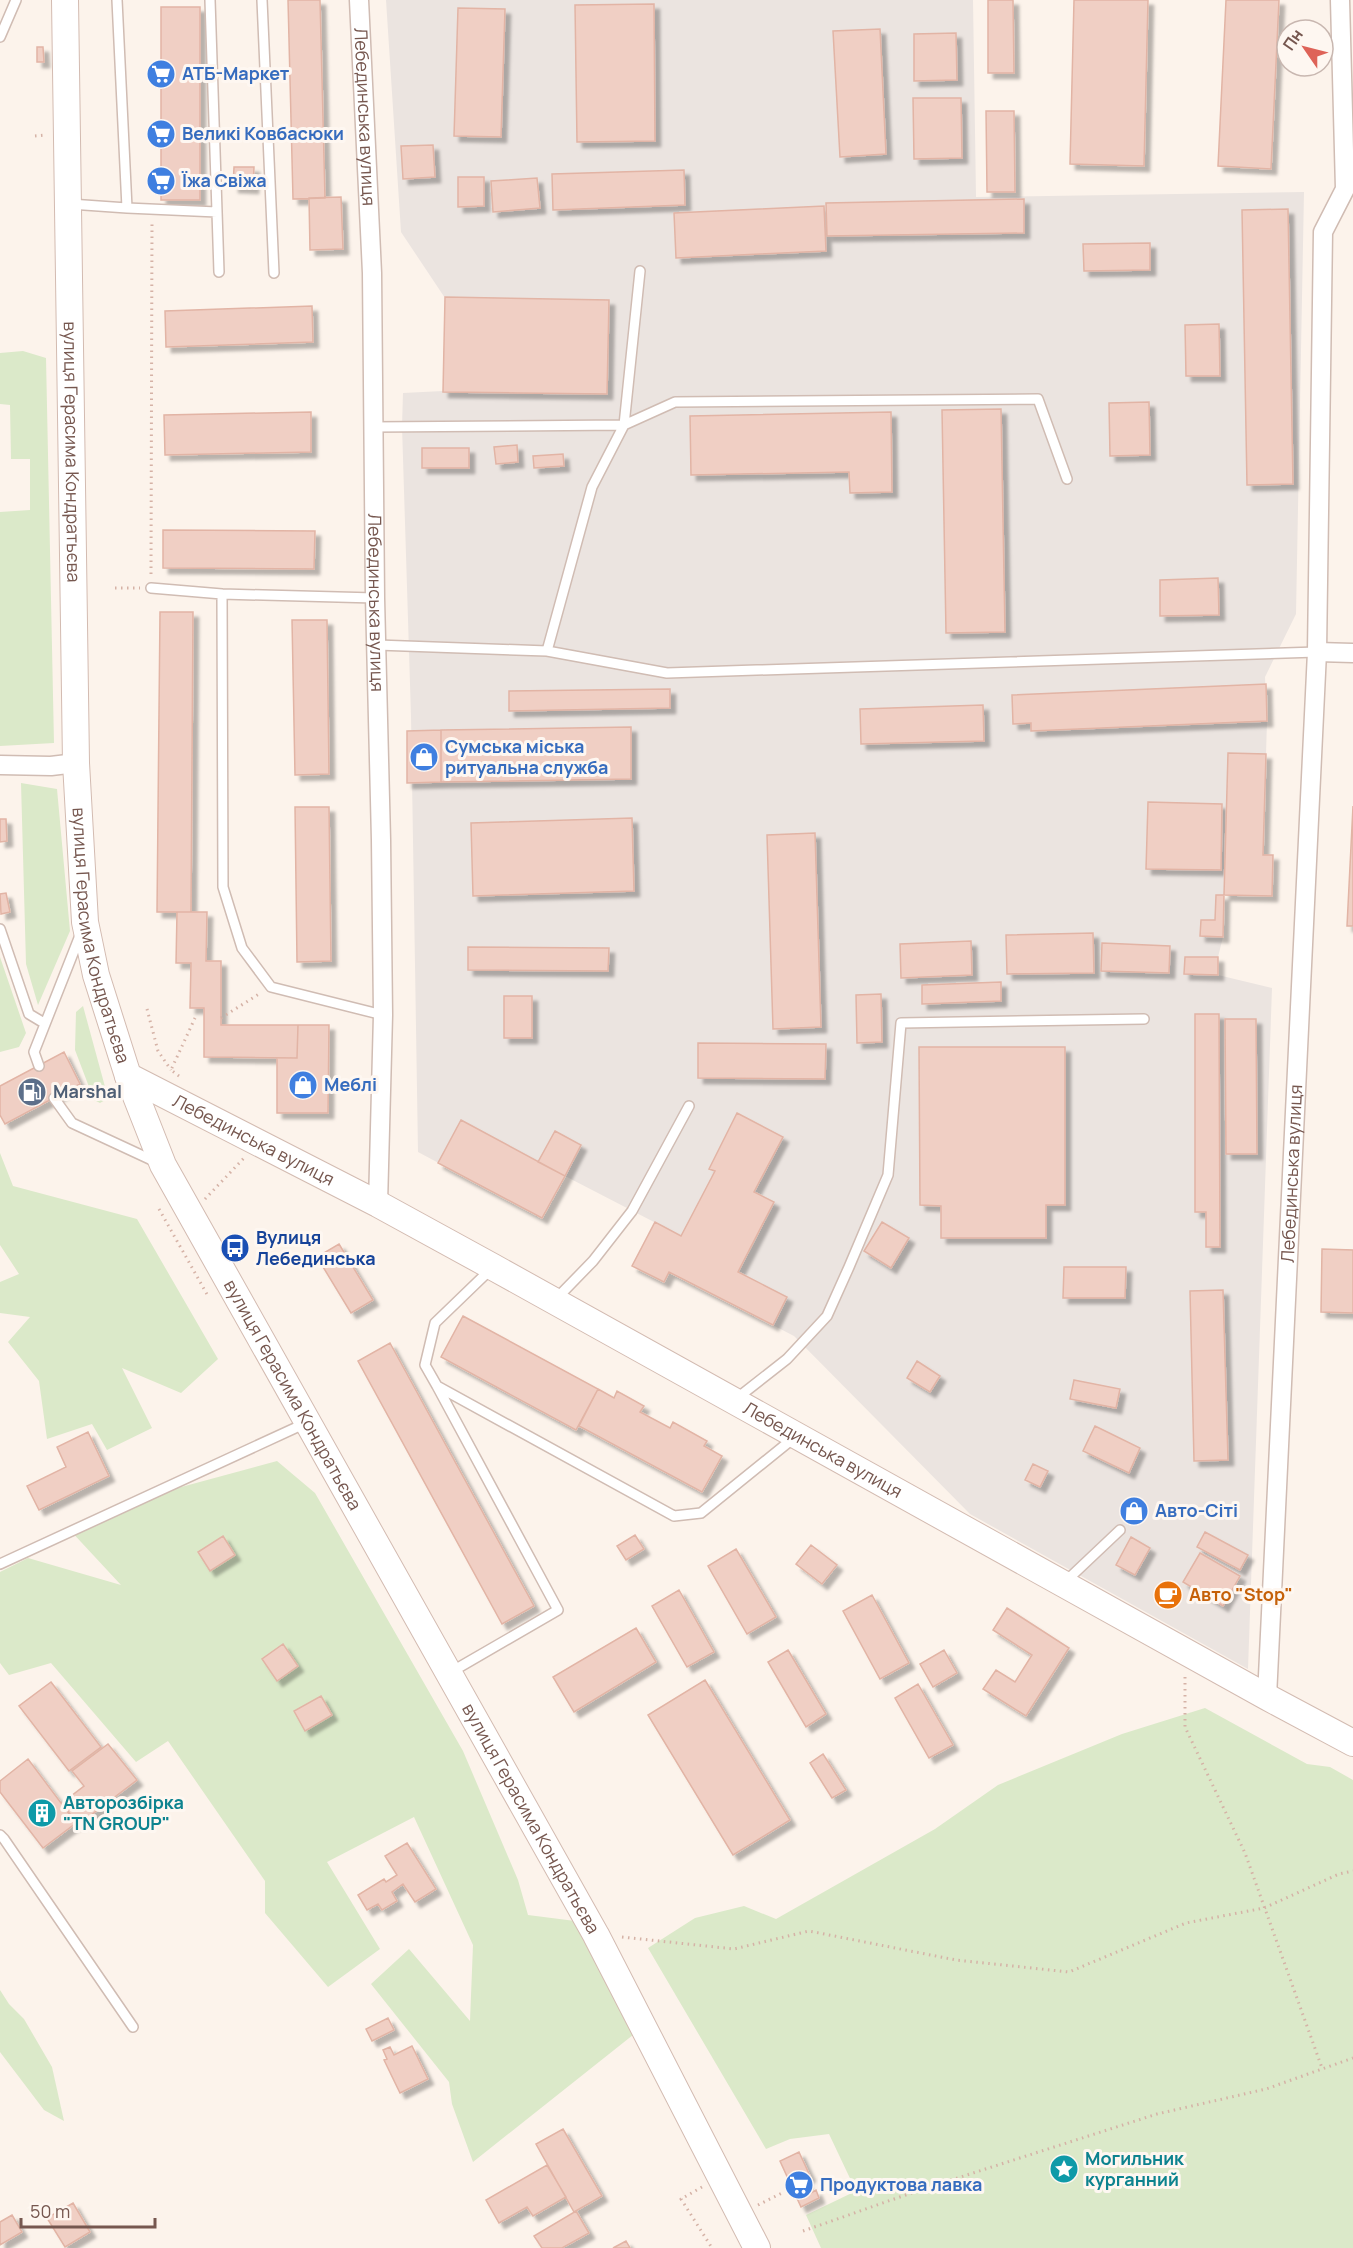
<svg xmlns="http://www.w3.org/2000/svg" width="1353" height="2248" viewBox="0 0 1353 2248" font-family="Manrope,sans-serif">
	<defs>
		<filter id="shadow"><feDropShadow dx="5.5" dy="5.5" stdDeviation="1.5" flood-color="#0004"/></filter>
	</defs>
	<rect width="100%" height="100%" fill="#fcf3eb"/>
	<path fill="#ebe4e0" d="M386,0h587l3,197 328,-5 -8,422 -31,63 2,44 -4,133 10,1 -1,41 -48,-1 -1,42 -5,20v18l54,13 -24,681 -278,-155 -176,-178 -124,-64 -6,10 -32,-16 22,-44 -89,-46 -23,42 -124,-66 -7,-436 -9,-290 1,-33 40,-2 2,-93 -44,-66z"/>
	<path fill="#dbe9c9" d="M23,351l23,7 8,385 -54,3v-234l30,-2v-51h-19l-1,-54 -10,-1v-51z
		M21,783l36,6 13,142 -32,74 -12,-41z
		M0,957l26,76 -7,14 -19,5z
		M83,1006l24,88v5l-7,4 -6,-3 -19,-50 1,-38z
		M0,1153l13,33 124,33 81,140 -37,34 -59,-25 30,60 -45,22 -15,-26 -45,15 -8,-58 -31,-39 22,-25 -30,-4v-31l19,-8 -19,-29z
		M277,1461l38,32 148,258 55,129 10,35 47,6 63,110 -165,131 -21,-58 -3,-22 -78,-98 38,-35 61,72 3,-76 -59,-128 -87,45 53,87 -52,38 -63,-74v-32l-97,-140 -32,21 -85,-99 -42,12 -9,-12v-91l28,-14 93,27 -53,-57 69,-29z
		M1205,1708l102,56 23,3 23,13v468h-532l-15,-33 50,-24 -27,-57 -39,5 -24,10 -118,-201 47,-30 49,-12 32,13 159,-90 63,-44 124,-51z
		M0,1990l9,14 15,15 28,48 12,54 -20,-11 -44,-58z"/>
	<path fill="#f0cfc4" stroke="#e2b4a5" stroke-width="1.5" filter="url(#shadow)" d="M288,0h32l5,198 -32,1z
		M988,0h25l1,73h-26z
		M1074,0h74l-4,166 -74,-2z
		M1226,0h53l-8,169 -53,-3z
		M654,4l1,137 -78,1 -2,-137z
		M161,7h39v193h-39z
		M458,8l47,1 -4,128 -47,-1z
		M880,29l6,125 -46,3 -7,-126z
		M956,33l1,47 -43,1v-47z
		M37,47h6l1,15h-7z
		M913,98h48l1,60 -48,1z
		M986,111h28l1,81h-28z
		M433,145l2,32 -32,2 -2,-33z
		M234,167h20l-1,21 -20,-1z
		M684,170l1,35 -132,5 -1,-36z
		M458,177h26v29l-26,1z
		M537,178l3,30 -47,4 -2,-31z
		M341,197l2,52 -33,1 -1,-52z
		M1024,199v34l-197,3 -1,-33z
		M824,206l2,45 -150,7 -2,-45z
		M1288,209l5,275 -46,1 -5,-275z
		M1150,243v27l-66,1 -1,-27z
		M445,297l164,3 -2,94 -164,-2z
		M312,306l1,36 -147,5 -1,-36z
		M1219,324l1,52h-34l-1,-51z
		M1149,402l1,53 -40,1 -1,-53z
		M1001,409l4,223 -59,1 -4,-223z
		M311,412v40l-146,3 -1,-40z
		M891,412l1,80 -42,1 -1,-21 -158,3 -1,-59z
		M517,445l1,17 -22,2 -2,-17z
		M422,448h47v20h-47z
		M563,454l1,12 -30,2 -1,-12z
		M163,530l152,1 -1,38 -151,-1z
		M1218,578l1,37 -59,1v-36z
		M160,612h33l-2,300h-34z
		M292,620h35l2,154 -34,1z
		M1266,684l1,37 -236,10v-8l-18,1 -1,-29z
		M670,689v19l-161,3v-20z
		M983,705l1,36 -123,3 -1,-35z
		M631,727v52l-190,3v-52z
		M441,730v52l-34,1v-52z
		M1228,753l38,1 -3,101h10l-1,41 -48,-1z
		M1148,802l74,2 -1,66 -75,-1z
		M1353,806v120h-6z
		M295,807h34l2,154 -34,1z
		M632,818l2,73 -161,5 -2,-73z
		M0,819h6l1,22 -7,1z
		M815,833l6,194 -48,2 -6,-194z
		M6,893l4,19 -9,2 -1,-20z
		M1216,895h8l-1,42 -23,-1 1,-16h14z
		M177,912h30l-1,49h15v64h77l-1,33 -93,-1v-49h-14l1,-45h-15z
		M1093,933l1,40 -87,1 -1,-39z
		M971,941l1,34 -71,3 -1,-34z
		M1102,943l68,3 -1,27 -68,-2z
		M468,947l141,1 -1,23 -140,-1z
		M1185,957h33v18l-34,-1z
		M1001,982v19l-79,3v-19z
		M881,994l1,48 -25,1 -1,-48z
		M504,996h28v42h-28z
		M1195,1014h24l1,233h-14v-35h-11z
		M1225,1019h31l1,135h-31z
		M298,1025h31l-1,88h-51v-55h20z
		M698,1043l128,1 -1,35 -127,-1z
		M919,1047h146v158h-19v33h-105v-32l-21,-1z
		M64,1052l16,32 -75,40 -5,-9v-29z
		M737,1113l46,24 -29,55 20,10 -36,70 49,25 -14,28 -104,-53 -5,10 -32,-16 23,-44 26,14 34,-65 -6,-2z
		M461,1120l104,56 -23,42 -104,-55z
		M555,1131l26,14 -16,31 -27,-14z
		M882,1222l27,16 -18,30 -27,-17z
		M339,1244l34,56 -22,13 -34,-56z
		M1322,1249l31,1v63l-32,-1z
		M1064,1267h62l-1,31h-62z
		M1223,1290l5,170 -34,1 -4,-170z
		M463,1316l135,73 -22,41 -135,-73z
		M390,1343l144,263 -32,18 -144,-263z
		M917,1361l23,15 -10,16 -23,-14z
		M1074,1380l46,9 -4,19 -46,-9z
		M598,1389l16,9 3,-7 27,15 -4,6 30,16 3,-6 34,19 -3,5 18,10 -20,36 -123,-66z
		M1095,1426l45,22 -11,25 -46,-22z
		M88,1432l21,44 -70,34 -12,-24 39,-19 -9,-20z
		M1033,1464l15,7 -8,16 -15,-7z
		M1205,1532l43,23 -8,15 -43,-23z
		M635,1535l9,14 -18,11 -9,-14z
		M223,1536l12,19 -25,16 -12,-19z
		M1131,1537l19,11 -15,27 -19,-10z
		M811,1545l26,20 -15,19 -26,-20z
		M736,1549l40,68 -29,17 -39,-68z
		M1200,1553l40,23 -17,30 -40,-24z
		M679,1590l35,62 -27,15 -35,-61z
		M872,1595l37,68 -29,16 -37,-68z
		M1007,1608l62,40 -43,68 -43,-27 13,-19 19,12 17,-27 -39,-25z
		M636,1628l20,34 -82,50 -21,-35z
		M283,1644l15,22 -21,15 -15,-22z
		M788,1650l38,64 -20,13 -38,-65z
		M944,1650l13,23 -24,14 -13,-23z
		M705,1680l85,140 -57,35 -85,-140z
		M51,1682l50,65 -32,24 -50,-65z
		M918,1684l35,61 -24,13 -34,-60z
		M321,1696l11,19 -27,16 -11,-20z
		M108,1744l29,36 -59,45 -16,-22 22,-17 -12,-15z
		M823,1754l23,36 -14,8 -22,-35z
		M28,1759l48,64 -33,25 -43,-56v-11z
		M407,1843l29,46 -21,13 -12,-18 -11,8 5,9 -15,9 -4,-6 -11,6 -9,-15 26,-16 2,3 11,-7 -12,-19z
		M388,2018l6,12 -22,11 -6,-12z
		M412,2046l16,33 -28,14 -16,-33 3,-1 -4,-9 7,-3 4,8z
		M563,2129l39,67 -28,16 -38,-68z
		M799,2152l11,24 -5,3 6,14 5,-3 3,8 -18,9 -21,-46z
		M547,2165l19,32 -33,19 -6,-9 -28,16 -13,-23z
		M73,2203l17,29 -25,15 -18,-29z
		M576,2211l13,22 -27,15h-20l-8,-12z
		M12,2215l10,17 -22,13v-23z
		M626,2241l4,7h-17z"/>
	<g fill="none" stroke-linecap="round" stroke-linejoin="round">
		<g stroke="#d0bcb3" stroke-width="12">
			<path id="lane" d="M210,0l9,272
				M262,0l12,273
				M0,37l16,-37
				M70,204l57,4 -10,-208
				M127,208l90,4
				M373,427l251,-2 51,-23 363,-3 29,80
				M151,588l71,6
				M375,598l-153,-4 1,293 19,61 29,39 112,28
				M377,645l170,6 120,22 650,-21
				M547,651l45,-164 32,-62 16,-154
				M0,929l29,85 15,9
				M39,1066l-5,-14 47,-119
				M54,1098l18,25 84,39
				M492,1268l-57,55 -10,42 12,21 237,130 27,-3 94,-76
				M556,1299l37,-38 39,-50 57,-105
				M437,1386l121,224 -107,62
				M736,1399l51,-40 40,-43 22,-49 39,-92 13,-152 243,-4
				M0,1564l306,-141
				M1065,1582l55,-52
				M0,1835l4,4 129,188"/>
		</g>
		<g stroke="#d0bcb3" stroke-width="21">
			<g id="street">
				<path id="s1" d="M359,0l13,273 3,325 6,242 2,175 -5,189"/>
				<path d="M1317,652l36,1"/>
				<path d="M0,765l51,1 25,-3"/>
				<path id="s2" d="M1267,1697l50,-1045 6,-420 22,-43 -5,-189"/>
			</g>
		</g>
		<g stroke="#d3bbb1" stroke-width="28">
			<g id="secondary">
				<path id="s3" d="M65,0l11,763 9,159 11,53 32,101 35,89 433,770 161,313"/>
				<path id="s4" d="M128,1076l250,128 115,63 774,430 86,46"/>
			</g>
		</g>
		<path stroke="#d5b2a6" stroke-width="3" stroke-dasharray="1.5 4.5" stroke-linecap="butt" d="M35,136l11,-1
			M151,574l1,-353
			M115,588h25
			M147,1009l11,42 13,19
			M221,1018l38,-24
			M179,1076l-8,-6 24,-52
			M205,1199l39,-41
			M159,1209l49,87
			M1185,1677v50l60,126 77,215
			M622,1937l112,12 75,-18 147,29 113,12 117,-49 78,-15 75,-34 14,-3
			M702,2187l-21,12 31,49
			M758,2205l24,-12
			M803,2231l114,-40 240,-77 109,-25 87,-31"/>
		<use href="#lane" stroke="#fff" stroke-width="9"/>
		<use href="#street" stroke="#fff" stroke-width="18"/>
		<use href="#secondary" stroke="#fff" stroke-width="26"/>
	</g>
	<defs>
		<g id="supermarket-disc" transform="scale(1.5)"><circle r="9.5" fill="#3f7fe0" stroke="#fef7f1"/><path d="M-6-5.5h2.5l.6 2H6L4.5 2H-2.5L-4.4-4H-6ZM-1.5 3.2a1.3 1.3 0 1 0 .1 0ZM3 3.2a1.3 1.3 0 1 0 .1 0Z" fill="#fff"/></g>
		<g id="shop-disc" transform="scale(1.5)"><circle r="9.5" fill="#3f7fe0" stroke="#fef7f1"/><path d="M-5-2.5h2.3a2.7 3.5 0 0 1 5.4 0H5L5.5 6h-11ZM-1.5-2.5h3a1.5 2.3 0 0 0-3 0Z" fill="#fff"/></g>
		<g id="fuel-disc" transform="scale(1.5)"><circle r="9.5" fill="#5c6f8a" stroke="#fef7f1"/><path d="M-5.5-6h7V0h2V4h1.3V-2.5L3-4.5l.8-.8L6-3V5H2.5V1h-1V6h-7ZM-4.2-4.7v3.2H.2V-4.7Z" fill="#fff"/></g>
		<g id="bus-disc" transform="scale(1.5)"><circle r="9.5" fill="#1a4fb4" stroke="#fef7f1"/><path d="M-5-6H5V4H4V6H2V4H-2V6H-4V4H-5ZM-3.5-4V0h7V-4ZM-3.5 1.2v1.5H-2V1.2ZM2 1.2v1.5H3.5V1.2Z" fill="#fff"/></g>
		<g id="cafe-disc" transform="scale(1.5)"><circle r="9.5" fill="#e8710a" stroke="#fef7f1"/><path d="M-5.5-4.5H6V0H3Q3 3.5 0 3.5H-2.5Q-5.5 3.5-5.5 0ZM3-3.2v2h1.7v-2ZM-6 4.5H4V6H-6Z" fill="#fff"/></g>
		<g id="building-disc" transform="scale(1.5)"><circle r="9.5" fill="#0f9aa8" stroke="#fef7f1"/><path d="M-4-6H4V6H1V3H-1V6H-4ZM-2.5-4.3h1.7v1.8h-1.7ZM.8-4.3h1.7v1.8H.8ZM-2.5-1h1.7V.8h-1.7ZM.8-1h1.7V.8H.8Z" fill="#fff"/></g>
		<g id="sight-disc" transform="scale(1.5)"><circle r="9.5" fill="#0f9aa8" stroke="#fef7f1"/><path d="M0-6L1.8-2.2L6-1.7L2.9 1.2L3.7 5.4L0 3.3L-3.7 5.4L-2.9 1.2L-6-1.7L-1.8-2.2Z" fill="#fff"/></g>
	</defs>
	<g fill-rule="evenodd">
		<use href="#supermarket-disc" x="161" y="74"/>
		<use href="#supermarket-disc" x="161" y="134"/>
		<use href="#supermarket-disc" x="161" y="181"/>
		<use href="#shop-disc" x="424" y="757"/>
		<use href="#shop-disc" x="303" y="1085"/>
		<use href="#fuel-disc" x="32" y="1092"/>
		<use href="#bus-disc" x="235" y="1248"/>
		<use href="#shop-disc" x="1134" y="1511"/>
		<use href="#cafe-disc" x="1168" y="1595"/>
		<use href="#building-disc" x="42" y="1813"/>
		<use href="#sight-disc" x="1064" y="2169"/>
		<use href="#supermarket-disc" x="799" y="2185"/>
	</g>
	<g text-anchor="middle" stroke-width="6" stroke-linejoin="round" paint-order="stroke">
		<g font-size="18" font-weight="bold" fill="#366cbe" stroke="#fef7f1" text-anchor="start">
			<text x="182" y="80">АТБ-Маркет</text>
			<text x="182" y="140">Великі Ковбасюки</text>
			<text x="182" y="187">Їжа Свіжа</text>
			<text x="445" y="753">Сумська міська<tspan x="445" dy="21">ритуальна служба</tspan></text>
			<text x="324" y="1091">Меблі</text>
			<text x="1155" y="1517">Авто-Сіті</text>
			<text x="820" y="2191">Продуктова лавка</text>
		</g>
		<g font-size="18" fill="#76574f" stroke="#fef7f1">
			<text dy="6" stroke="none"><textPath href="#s1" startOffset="117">Лебединська вулиця</textPath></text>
			<text dy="6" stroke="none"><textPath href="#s3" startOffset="452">вулиця Герасима Кондратьєва</textPath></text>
			<text dy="6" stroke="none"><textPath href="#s1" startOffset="603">Лебединська вулиця</textPath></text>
			<text dy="6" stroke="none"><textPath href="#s3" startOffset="938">вулиця Герасима Кондратьєва</textPath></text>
			<text dy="6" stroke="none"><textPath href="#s4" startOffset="141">Лебединська вулиця</textPath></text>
			<text dy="6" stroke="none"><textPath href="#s2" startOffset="524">Лебединська вулиця</textPath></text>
			<text dy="6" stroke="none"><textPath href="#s3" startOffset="1442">вулиця Герасима Кондратьєва</textPath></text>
			<text dy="6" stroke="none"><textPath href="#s4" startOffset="789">Лебединська вулиця</textPath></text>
			<text dy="6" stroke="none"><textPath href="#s3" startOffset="1928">вулиця Герасима Кондратьєва</textPath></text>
		</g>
		<g font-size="18" font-weight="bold" fill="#4e5e75" stroke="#fef7f1" text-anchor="start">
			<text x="53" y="1098">Marshal</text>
		</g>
		<g font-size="18" font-weight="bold" fill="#164399" stroke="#fef7f1" text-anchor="start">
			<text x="256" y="1244">Вулиця<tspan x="256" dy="21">Лебединська</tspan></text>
		</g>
		<g font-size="18" font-weight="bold" fill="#c56008" stroke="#fef7f1" text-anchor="start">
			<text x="1189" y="1601">Авто "Stop"</text>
		</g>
		<g font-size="18" font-weight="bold" fill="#0d838f" stroke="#fef7f1" text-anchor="start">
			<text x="63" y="1809">Авторозбірка<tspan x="63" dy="21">"TN GROUP"</tspan></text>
			<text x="1085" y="2165">Могильник<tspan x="1085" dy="21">курганний</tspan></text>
		</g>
	</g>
	<g transform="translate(1305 48) rotate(305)"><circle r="28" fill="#fef7f1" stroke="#c8b7b0" stroke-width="1.5"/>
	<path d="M0-4.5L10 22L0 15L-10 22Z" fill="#de6358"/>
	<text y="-9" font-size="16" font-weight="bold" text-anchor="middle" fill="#76574f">Пн</text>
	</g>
	<path d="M21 2218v9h134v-9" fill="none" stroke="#76574f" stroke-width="3"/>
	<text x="30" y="2218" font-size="18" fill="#76574f" stroke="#fef7f1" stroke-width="4.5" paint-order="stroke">50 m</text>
</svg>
